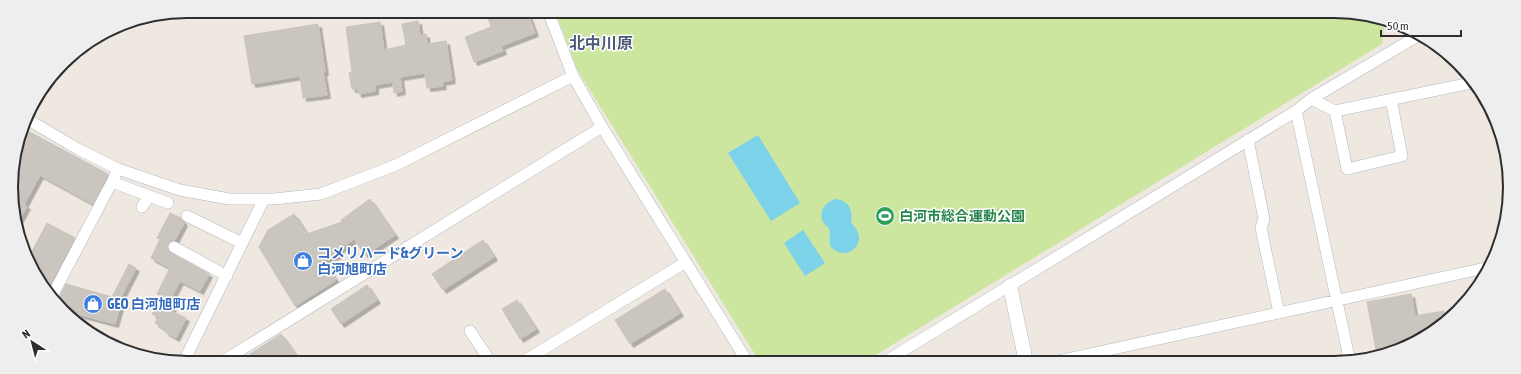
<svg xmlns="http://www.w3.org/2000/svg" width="1521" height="374" viewBox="0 0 1521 374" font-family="'Asap Condensed','Noto Sans JP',sans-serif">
	<defs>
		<filter id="shadow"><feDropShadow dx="3.5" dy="3.5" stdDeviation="0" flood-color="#0004"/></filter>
	</defs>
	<rect width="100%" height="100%" fill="#eee8e1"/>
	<path fill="#cde69f" d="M555,11l800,2 29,14 -2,17 -516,317h-107l-181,-290z"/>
	<path fill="#7cd2e8" d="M758,135l42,68 -29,18 -43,-68z
		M836,199c14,2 17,12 15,24 3,3 6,6 7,10 5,13 -10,25 -22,18 -11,-6 -4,-14 -7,-22 -1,-3 -5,-4 -6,-7 -5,-11 3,-21 13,-23z
		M803,230l22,33 -20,13 -21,-33z"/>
	<path fill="#cac6bf" stroke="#c9c3bb" filter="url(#shadow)" d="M486,11h41l8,22 -34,13 2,5 -29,11 -9,-25 26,-10z
		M418,21l2,14 6,-1 1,10 19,-3 6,39 -10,2 1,4 -16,2 -2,-15 -25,4 2,14 -8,2 -1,-11 -18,3v6l-17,3 -1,-6 -5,1 -3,-16 3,-1 -6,-45 34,-5 4,28 22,-5 -4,-21z
		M318,24l7,48h-2l4,23 -24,3 -3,-22 -48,8 -8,-48z
		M26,130l82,44 -15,30 -53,-29 -16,30 3,1 -11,20 -5,-51 10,-35z
		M370,199l25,36 -30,20 -11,-16 -16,12 1,4 -16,5 13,20 -41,26 -36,-59 9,-17 26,-16 13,20 35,-12 -1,-2z
		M170,213l11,5 3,5 -9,17 -4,1 -3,2 -1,4 1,4 41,23 -9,17 -20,-10 -12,23 5,2 -2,5 15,7 -10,20 -11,-6 1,-2 -11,-7 3,-6 -6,-3 10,-18 -5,-2 13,-26 -19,-10 9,-19 -3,-1z
		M47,223l28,15 -29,54 -17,-35z
		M483,240l11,17 -51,33 -11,-16z
		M129,264l7,4 -16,31 2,1 -7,24 -49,-13 -8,-7 3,-10 5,-10 46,13z
		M367,285l10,15 -36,24 -10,-15z
		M665,289l15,24 -50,31 -15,-24z
		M1411,294l4,22 29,-5 2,9 -34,25 -35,10 -10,-53z
		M517,300l19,29 -16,10 -18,-30z
		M281,334l15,21 -10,6h-30l-6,-7z"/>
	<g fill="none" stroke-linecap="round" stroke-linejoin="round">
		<g stroke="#b4b8c0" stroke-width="12">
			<path id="minor" d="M548,11l25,65 29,51 145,234
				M1311,99l24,12 136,-28
				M1296,111l54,251
				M1335,111l12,58 55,-13 -11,-57
				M27,119l51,30 40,20 62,21 49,9h45l47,-5 75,-29 177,-89
				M1248,140l16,79 -3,9 18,85
				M112,182l56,21
				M142,207l7,-11
				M187,216l55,27
				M174,247l53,29
				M51,298l61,-116 6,-13
				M470,331l20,30
				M184,361l80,-162
				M223,361l379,-234
				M524,361l162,-99
				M886,361l410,-250 15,-12 110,-65
				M1053,362l437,-95"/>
		</g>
		<g stroke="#b4b8c0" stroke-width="15">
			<path id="tertiary" d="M1010,286l16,76"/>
		</g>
		<path stroke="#c9c9c9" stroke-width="2" stroke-dasharray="3 2" stroke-linecap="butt" d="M179,13l43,-2"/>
		<use href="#minor" stroke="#fff" stroke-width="11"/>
		<use href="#tertiary" stroke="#fff" stroke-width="14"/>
	</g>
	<defs>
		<g id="stadium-disc" transform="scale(1)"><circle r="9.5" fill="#2e9e5b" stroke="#fff"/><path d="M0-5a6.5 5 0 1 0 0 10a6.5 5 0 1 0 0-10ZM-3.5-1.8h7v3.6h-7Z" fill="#fff"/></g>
		<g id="shop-disc" transform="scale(1)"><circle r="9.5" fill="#3f7fe0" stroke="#fff"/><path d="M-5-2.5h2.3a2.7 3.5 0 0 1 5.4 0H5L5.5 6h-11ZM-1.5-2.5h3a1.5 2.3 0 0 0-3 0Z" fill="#fff"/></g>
	</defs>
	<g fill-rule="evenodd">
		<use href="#stadium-disc" x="885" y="216"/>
		<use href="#shop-disc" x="303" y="261"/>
		<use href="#shop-disc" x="93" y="304"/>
	</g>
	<g text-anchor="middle" stroke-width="3" stroke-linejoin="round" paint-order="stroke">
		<g font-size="14" font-weight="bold" fill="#27864d" stroke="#fff" text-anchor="start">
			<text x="899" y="221">白河市総合運動公園</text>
		</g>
		<g font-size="14" font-weight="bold" fill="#366cbe" stroke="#fff" text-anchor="start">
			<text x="317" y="258">コメリハード&amp;グリーン<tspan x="317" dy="16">白河旭町店</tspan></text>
			<text x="107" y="309">GEO 白河旭町店</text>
		</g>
		<g font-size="16" font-weight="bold" fill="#505b7c" stroke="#fff">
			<text x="601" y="49">北中川原</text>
		</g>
	</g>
	<path d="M0 0H1521V374H0ZM187 18H1334A169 169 0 0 1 1503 187V187A169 169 0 0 1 1334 356H187A169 169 0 0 1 18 187V187A169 169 0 0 1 187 18Z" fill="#eee" fill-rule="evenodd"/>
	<path fill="none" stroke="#2e2e2e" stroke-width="2" d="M187 18H1334A169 169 0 0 1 1503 187V187A169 169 0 0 1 1334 356H187A169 169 0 0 1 18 187V187A169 169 0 0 1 187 18Z"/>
	<g transform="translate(32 342) rotate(324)" stroke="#ffffff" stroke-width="3" paint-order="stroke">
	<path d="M0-3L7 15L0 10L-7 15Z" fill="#2e2e2e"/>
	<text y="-6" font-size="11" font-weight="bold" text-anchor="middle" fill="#2e2e2e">N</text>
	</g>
	<path d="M1381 30v6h80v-6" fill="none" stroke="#2e2e2e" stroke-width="2"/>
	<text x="1387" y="30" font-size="12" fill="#2e2e2e" stroke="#ffffff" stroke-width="3" paint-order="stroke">50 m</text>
</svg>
